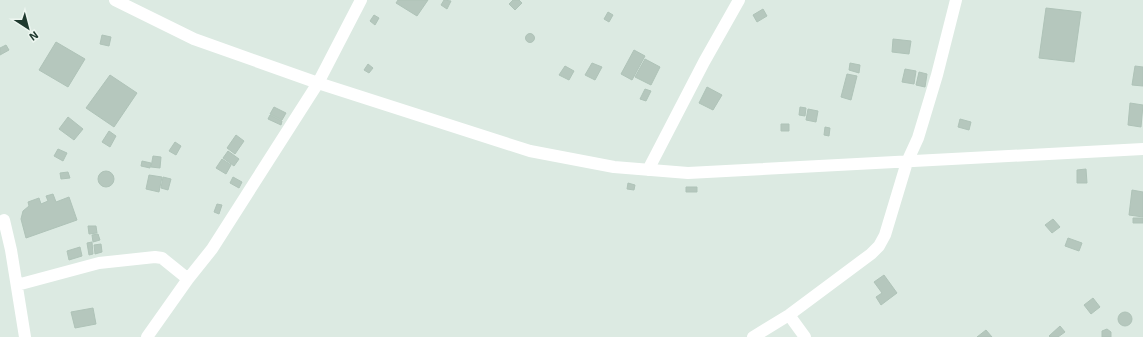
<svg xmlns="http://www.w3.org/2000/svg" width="1143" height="337" viewBox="0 0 1143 337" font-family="'Exo 2',sans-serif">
	<rect width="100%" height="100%" fill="#dceae2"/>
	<path fill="#b5c7bd" stroke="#afc3b8" d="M398,0h30l-11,16 -21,-13z
		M444,0l7,1 -4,8 -6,-4z
		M513,0h6l3,3 -7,7 -6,-6z
		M1046,8l35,4 -7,50 -35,-4z
		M763,9l4,7 -10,6 -4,-7z
		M608,12l5,3 -4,7 -5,-3z
		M374,15l5,3 -4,7 -5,-4z
		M525.5 38a4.5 4.5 0 1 1 9 0a4.5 4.5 0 1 1-9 0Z
		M102,35l9,2 -2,9 -9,-2z
		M893,39l18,2 -2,13 -17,-2z
		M56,42l29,17 -17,28 -29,-17z
		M6,45l3,5 -9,5v-7z
		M634,50l11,6 -13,24 -11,-6z
		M645,59l15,8 -9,18 -16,-8z
		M592,63l10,4 -7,13 -10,-5z
		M850,63l10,2 -1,8 -10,-3z
		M368,64l5,4 -4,5 -5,-3z
		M565,66l9,5 -5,9 -10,-5z
		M1135,66l8,1v19l-11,-1z
		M905,69l11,2 -2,13 -12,-2z
		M919,72l8,2 -2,13 -9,-2z
		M847,74l10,2 -6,24 -10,-3z
		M110,75l27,18 -23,34 -28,-19z
		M707,87l15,8 -9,15 -14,-7z
		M645,89l6,2 -5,10 -6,-2z
		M1130,103l13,2 -2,22 -13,-2z
		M274,107l12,6 -4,7 -12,-6z
		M800,107l6,1 -1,8 -6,-1z
		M808,109l10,2 -2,11 -10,-2z
		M270,115l12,6 -1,4 -13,-6z
		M68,117l15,12 -9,11 -15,-11z
		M960,119l11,3 -2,8 -11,-3z
		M781,124h8v7h-8z
		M825,127l5,1 -1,8 -5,-1z
		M109,131l7,5 -6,11 -8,-5z
		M236,135l8,6 -9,13 -8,-6z
		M175,142l6,4 -5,9 -7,-4z
		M58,149l9,4 -4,8 -9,-5z
		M228,151l11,8 -5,7 -11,-8z
		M153,156l8,1 -1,11 -9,-1z
		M222,159l9,6 -5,9 -10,-6z
		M142,161l9,2 -1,5 -9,-2z
		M1086,169l1,14h-10v-13z
		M98 179a8 8 0 1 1 16 0a8 8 0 1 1-16 0Z
		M68,172l2,6 -9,1 -1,-6z
		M149,175l13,2 -3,15 -13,-3z
		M163,177l8,2 -3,11 -7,-2z
		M233,177l9,5 -3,6 -9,-5z
		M628,183l7,2 -1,5 -7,-1z
		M686,187h11v5h-11z
		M1132,190l11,2v25l-14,-2z
		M53,194l3,8 13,-5 8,23 -51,18 -5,-19 2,-8 6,-5 -1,-4 11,-4 2,6 7,-3 -2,-5z
		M217,204l5,1 -3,9 -5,-2z
		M1133,218h10v5h-10z
		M1053,219l7,8 -8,6 -7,-8z
		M88,226h8l1,7 -8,1z
		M98,234l2,6 -7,2 -1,-7z
		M1068,238l14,5 -3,8 -14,-5z
		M92,242l1,12 -4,1 -2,-12z
		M101,244l1,8 -7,2 -1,-9z
		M80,247l2,9 -13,4 -2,-9z
		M884,275l13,18 -16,12 -5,-8 6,-4 -8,-11z
		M1093,298l7,9 -9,7 -7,-9z
		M93,308l3,16 -21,4 -4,-16z
		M1118 319a7 7 0 1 1 14 0a7 7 0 1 1-14 0Z
		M1060,326l5,6 -7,5h-8l-1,-1z
		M1107,329l4,3v5h-9v-6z
		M986,330l6,7h-15z"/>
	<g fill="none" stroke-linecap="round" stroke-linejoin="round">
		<path stroke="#fff" stroke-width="12" d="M115,0l79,39 124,44 212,68 84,16 74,6 455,-24
			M648,170l56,-108 35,-62
			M4,220l7,30 14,87
			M17,285l82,-22 56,-6 7,1 26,21
			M789,315l16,22
			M147,337l41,-58 24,-30 106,-166 43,-83
			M753,337l36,-22 82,-61 8,-8 6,-11 22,-73 11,-24 19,-63 19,-75"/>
	</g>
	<g transform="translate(28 28) rotate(144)" stroke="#edf6f0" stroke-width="3" paint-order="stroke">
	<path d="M0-3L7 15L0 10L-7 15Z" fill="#1e392e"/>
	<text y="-6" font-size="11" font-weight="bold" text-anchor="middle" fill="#1e392e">N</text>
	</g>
</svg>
